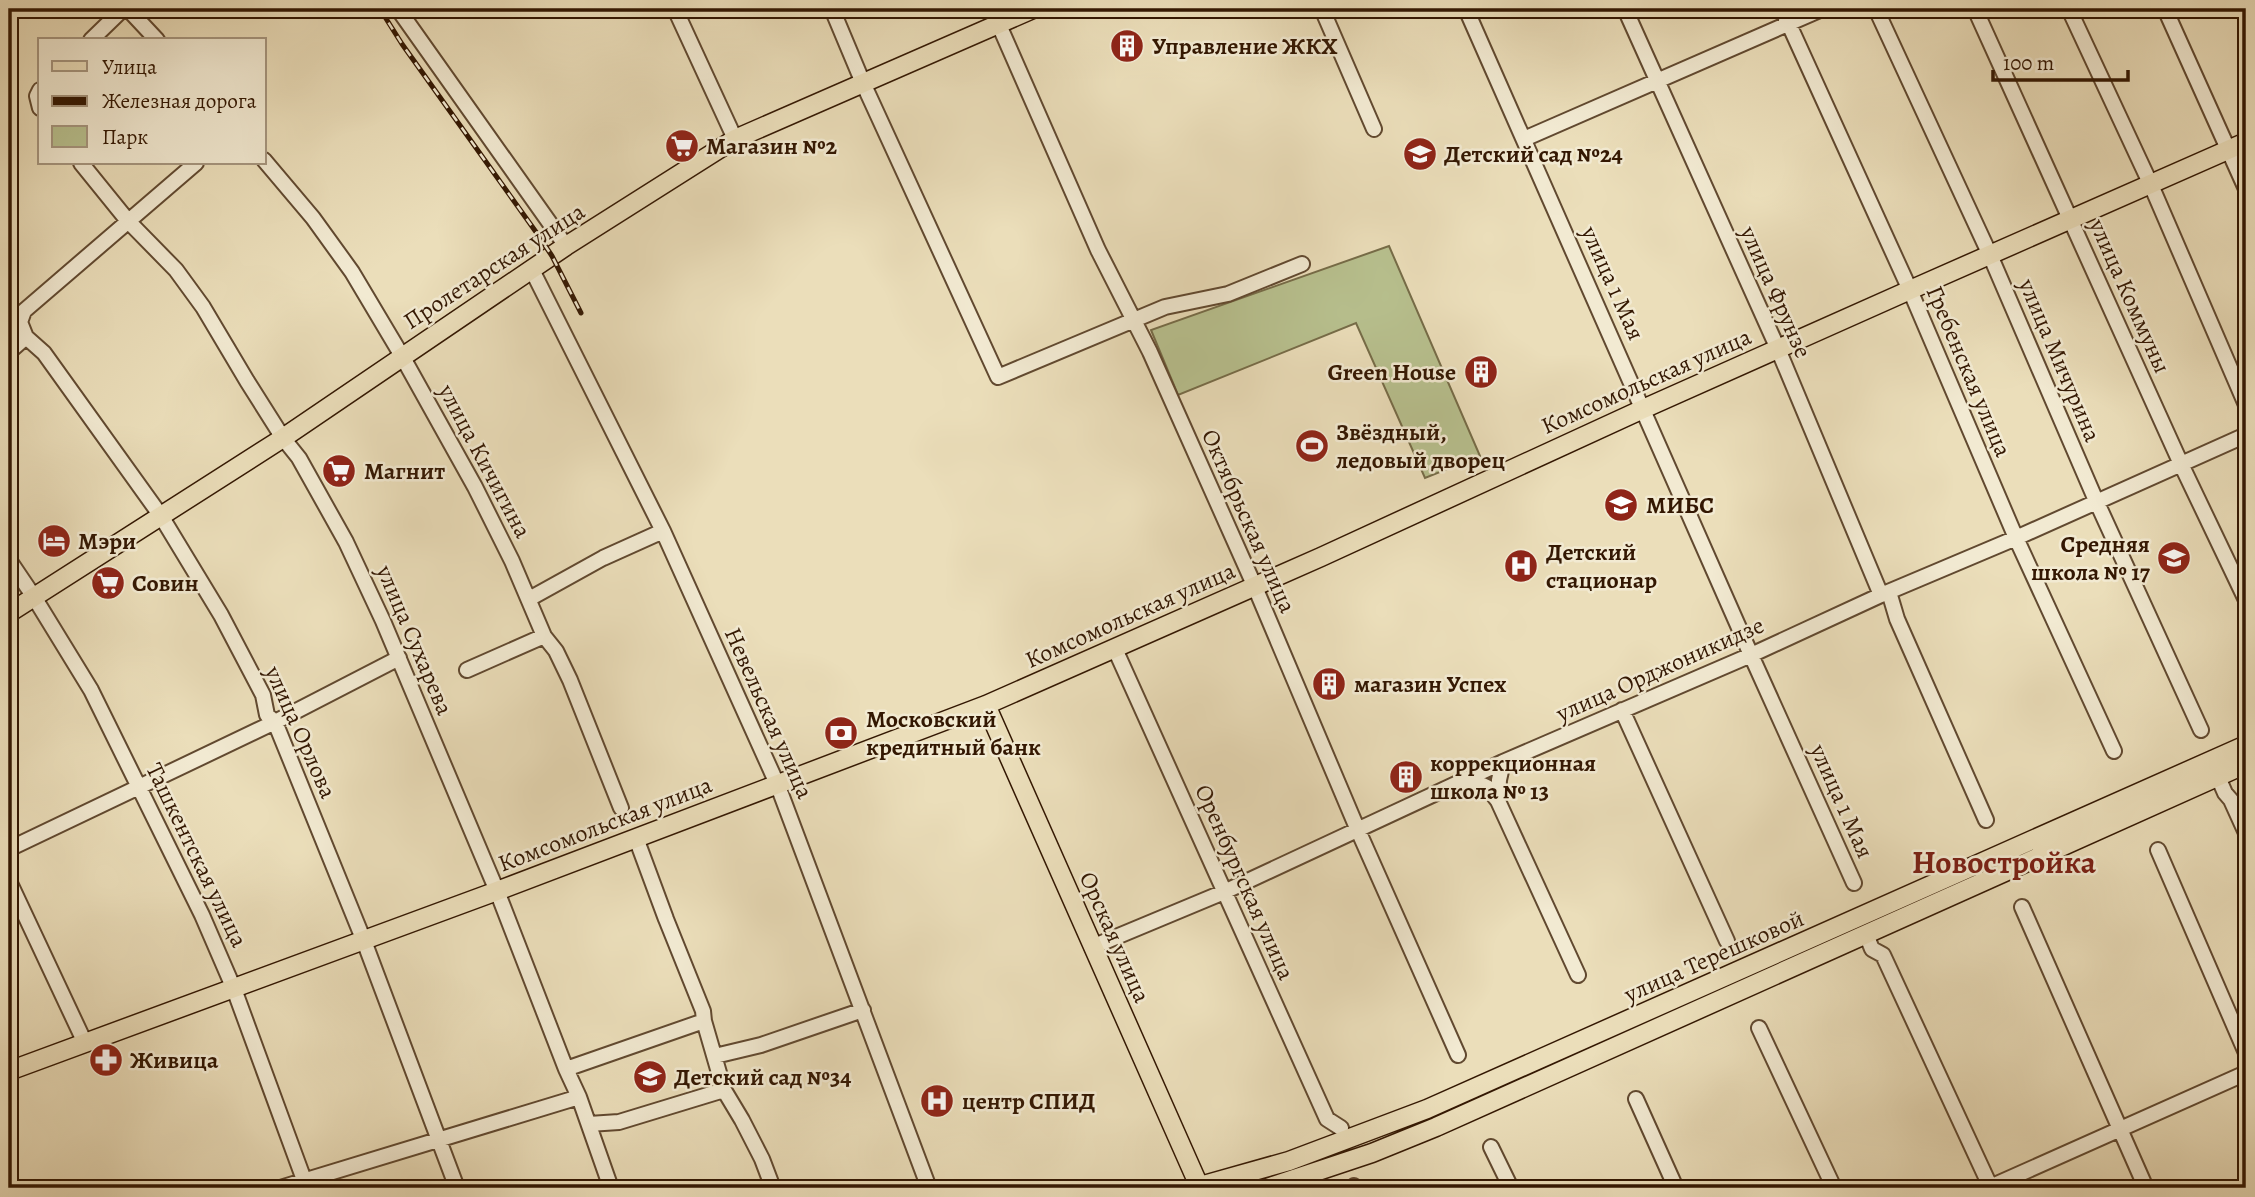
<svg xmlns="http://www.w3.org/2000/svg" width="2255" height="1197" viewBox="0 0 2255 1197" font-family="Alegreya,serif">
	<rect width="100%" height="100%" fill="#ebdeba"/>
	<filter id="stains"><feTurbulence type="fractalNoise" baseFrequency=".00286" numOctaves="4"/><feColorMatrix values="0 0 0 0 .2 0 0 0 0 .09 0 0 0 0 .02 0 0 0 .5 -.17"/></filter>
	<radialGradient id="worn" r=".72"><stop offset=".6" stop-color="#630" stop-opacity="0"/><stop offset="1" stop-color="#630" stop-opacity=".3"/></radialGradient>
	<path fill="#b8c18f" stroke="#766c48" stroke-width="2" d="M1389,246l91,210 -55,22 -69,-155 -178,72 -27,-65z"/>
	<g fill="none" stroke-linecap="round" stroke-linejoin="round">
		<g stroke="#614930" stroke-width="18">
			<path id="minor" d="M128,9l29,31
				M398,9l168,237
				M675,9l60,130
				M832,9l31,74 135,294 167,-70 63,-13 74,-30
				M992,9l106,241 52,102 105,235 102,241 101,227
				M1322,9l52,120
				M1466,9l285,646 103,228
				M1625,9l153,340 103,246
				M1782,9l128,281 106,248 98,213
				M1876,9l114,246 104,241 107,234
				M1975,9l206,455 65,136
				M2069,9l82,176 95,220
				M2165,9l81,180
				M91,40l32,-31
				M40,90l-3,6 3,12
				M1524,139l298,-130
				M264,160l49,58 39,54 50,84 73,131 37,74 32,75 12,15 14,29 51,128
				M81,163l47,58 48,49 27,37 44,74 36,57 16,20 47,84 37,79 114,270 69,178 13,28 32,91
				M532,270l131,261 115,255 151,402
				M26,337l18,16 117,163 60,99 42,80 4,20 8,7 89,219 93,247
				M9,352l17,-15 -6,-15 4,-11 172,-148
				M9,560l25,37 57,93 111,225 32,74 73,199
				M1889,592l8,27 89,201
				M529,599l74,-41 60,-27
				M1115,649l212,470 14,9
				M467,670l77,-34
				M1622,710l105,231
				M2218,777l7,16 6,7 15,33
				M1468,778l19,9 11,14 80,174
				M1498,801l1,-21 4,-18
				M636,838l30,81 37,92 1,10 20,69 18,30 20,39 11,29
				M9,849l266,-127 124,-64
				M2158,850l88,203
				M9,881l76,162
				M2022,907l124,281
				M1866,934l6,15 11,6 108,233
				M1092,947l132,-55 279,-130 248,-107 130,-60 135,-57 230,-103
				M1759,1028l75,160
				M715,1056l46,-11 102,-35
				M566,1069l138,-48
				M1636,1099l40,89
				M589,1124l30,-2 105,-32
				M1491,1147l20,41
				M1354,1186l1,2
				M280,1188l299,-91
				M1988,1188l258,-115"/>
		</g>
		<g stroke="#331702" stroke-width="21">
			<path id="major" d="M9,613l274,-175 283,-192 169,-107 298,-130
				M986,705l214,483
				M9,1071l488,-180 489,-186 335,-148 322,-148 267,-119 336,-148
				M1193,1188l96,-27 138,-52 819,-364
				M1267,1188l105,-35 64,-26 810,-363"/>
		</g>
		<use href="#minor" stroke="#f2ead2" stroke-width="14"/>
		<use href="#major" stroke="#ebdeba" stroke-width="18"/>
		<g stroke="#331702" stroke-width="5">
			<path id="rail" d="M380,9l22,35 134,188 16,24 29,57"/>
		</g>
		<use href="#rail" stroke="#f2ead2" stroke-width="2.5" stroke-dasharray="8" stroke-linecap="butt"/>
	</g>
	<defs>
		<g id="building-disc" transform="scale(1.75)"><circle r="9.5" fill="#8f2418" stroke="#f2ead2"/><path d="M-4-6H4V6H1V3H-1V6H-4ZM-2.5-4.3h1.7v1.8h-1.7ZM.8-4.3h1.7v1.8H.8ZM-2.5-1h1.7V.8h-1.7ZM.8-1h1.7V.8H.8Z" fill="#fff"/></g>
		<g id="supermarket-disc" transform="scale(1.75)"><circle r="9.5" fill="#8f2418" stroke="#f2ead2"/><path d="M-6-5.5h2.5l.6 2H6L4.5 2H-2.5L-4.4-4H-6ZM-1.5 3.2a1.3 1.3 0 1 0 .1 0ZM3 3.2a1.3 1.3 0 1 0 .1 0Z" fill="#fff"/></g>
		<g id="school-disc" transform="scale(1.75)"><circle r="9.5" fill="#8f2418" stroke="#f2ead2"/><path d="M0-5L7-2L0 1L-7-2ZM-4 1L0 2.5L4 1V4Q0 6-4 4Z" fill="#fff"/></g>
		<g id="stadium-disc" transform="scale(1.75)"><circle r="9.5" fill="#8f2418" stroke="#f2ead2"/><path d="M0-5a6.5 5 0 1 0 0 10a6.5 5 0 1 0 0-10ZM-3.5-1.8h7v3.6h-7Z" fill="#fff"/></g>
		<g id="university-disc" transform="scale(1.75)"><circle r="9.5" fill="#8f2418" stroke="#f2ead2"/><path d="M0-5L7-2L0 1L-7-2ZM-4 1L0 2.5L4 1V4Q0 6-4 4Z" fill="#fff"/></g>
		<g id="hotel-disc" transform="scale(1.75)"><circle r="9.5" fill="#8f2418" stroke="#f2ead2"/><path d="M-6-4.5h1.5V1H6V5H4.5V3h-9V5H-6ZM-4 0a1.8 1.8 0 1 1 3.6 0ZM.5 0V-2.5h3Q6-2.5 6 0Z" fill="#fff"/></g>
		<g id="hospital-disc" transform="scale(1.75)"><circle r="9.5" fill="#8f2418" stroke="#f2ead2"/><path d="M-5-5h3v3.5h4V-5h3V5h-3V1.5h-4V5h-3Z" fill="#fff"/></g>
		<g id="bank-disc" transform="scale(1.75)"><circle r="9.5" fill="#8f2418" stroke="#f2ead2"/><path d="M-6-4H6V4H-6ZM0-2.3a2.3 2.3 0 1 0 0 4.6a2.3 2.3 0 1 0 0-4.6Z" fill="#fff"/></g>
		<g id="pharmacy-disc" transform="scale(1.75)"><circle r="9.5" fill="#8f2418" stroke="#f2ead2"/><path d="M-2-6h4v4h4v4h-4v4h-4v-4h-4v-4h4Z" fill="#fff"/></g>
	</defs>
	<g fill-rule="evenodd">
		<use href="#building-disc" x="1127" y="46"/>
		<use href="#supermarket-disc" x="682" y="146"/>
		<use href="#school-disc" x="1420" y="154"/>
		<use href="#building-disc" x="1481" y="372"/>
		<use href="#stadium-disc" x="1312" y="446"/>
		<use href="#supermarket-disc" x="339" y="471"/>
		<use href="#university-disc" x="1621" y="505"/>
		<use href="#hotel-disc" x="54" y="541"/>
		<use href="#school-disc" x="2174" y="558"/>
		<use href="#hospital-disc" x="1521" y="566"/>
		<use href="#supermarket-disc" x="108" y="583"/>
		<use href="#building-disc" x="1329" y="684"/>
		<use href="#bank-disc" x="841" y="733"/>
		<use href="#building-disc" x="1406" y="777"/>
		<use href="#pharmacy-disc" x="106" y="1060"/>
		<use href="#school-disc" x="650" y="1077"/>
		<use href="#hospital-disc" x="937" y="1101"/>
	</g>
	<g text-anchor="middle" stroke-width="5" stroke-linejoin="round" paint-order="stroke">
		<g font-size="24" font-weight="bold" fill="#331702" stroke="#f2ead2" text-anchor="start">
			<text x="1152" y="54">Управление ЖКХ</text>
			<text x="706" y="154">Магазин №2</text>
			<text x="1444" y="162">Детский сад №24</text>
			<text x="1456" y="380" text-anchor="end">Green House</text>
			<text x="1336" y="440">Звёздный,<tspan x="1336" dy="28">ледовый дворец</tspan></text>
			<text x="364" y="479">Магнит</text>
			<text x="1646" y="513">МИБС</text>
			<text x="78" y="549">Мэри</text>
			<text x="2150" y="552" text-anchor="end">Средняя<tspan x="2150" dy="28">школа № 17</tspan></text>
			<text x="1546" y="560">Детский<tspan x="1546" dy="28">стационар</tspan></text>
			<text x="132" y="591">Совин</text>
			<text x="1354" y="692">магазин Успех</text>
			<text x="866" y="727">Московский<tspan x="866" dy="28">кредитный банк</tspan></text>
			<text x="1430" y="771">коррекционная<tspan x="1430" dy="28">школа № 13</tspan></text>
			<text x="130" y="1068">Живица</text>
			<text x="674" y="1085">Детский сад №34</text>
			<text x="962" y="1109">центр СПИД</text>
		</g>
		<g font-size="24" fill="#331702" stroke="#f2ead2">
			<text transform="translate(494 266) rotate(-33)" y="8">Пролетарская улица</text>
			<text transform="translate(1613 283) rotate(66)" y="8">улица 1 Мая</text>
			<text transform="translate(1776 292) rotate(66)" y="8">улица Фрунзе</text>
			<text transform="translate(2130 296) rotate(66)" y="8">улица Коммуны</text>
			<text transform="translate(2060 360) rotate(67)" y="8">улица Мичурина</text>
			<text transform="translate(1969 371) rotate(67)" y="8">Гребенская улица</text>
			<text transform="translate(1646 381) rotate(-24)" y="8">Комсомольская улица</text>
			<text transform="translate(485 461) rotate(62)" y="8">улица Кичигина</text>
			<text transform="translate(1249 521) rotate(66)" y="8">Октябрьская улица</text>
			<text transform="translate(1130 615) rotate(-24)" y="8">Комсомольская улица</text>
			<text transform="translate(415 640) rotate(67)" y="8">улица Сухарева</text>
			<text transform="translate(1660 669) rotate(-24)" y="8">улица Орджоникидзе</text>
			<text transform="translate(769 713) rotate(66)" y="8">Невельская улица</text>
			<text transform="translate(301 732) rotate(66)" y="8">улица Орлова</text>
			<text transform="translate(1842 801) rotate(66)" y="8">улица 1 Мая</text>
			<text transform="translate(605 824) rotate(-21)" y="8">Комсомольская улица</text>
			<text transform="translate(197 855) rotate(64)" y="8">Ташкентская улица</text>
			<text transform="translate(1245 882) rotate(66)" y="8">Оренбургская улица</text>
			<text transform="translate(1115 937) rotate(66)" y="8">Орская улица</text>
			<text transform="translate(1714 956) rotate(-24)" y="8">улица Терешковой</text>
		</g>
		<g font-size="32" font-weight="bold" fill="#7a1f14" stroke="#f2ead2">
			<text x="2004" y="873">Новостройка</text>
		</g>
	</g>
	<rect width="2255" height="1197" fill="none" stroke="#ebdeba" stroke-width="35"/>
	<rect x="10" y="10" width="2234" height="1176" fill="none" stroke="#331702" stroke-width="3.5"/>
	<rect x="18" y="18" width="2220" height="1162" fill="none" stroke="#331702" stroke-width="2"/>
	<rect x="38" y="38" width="228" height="126" fill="#f2ead2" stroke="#a6967f" stroke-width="2"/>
	<rect x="52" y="61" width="35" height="10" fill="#ebdeba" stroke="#a6967f" stroke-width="2"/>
	<text x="102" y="74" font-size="21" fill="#331702">Улица</text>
	<rect x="52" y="96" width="35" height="10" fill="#331702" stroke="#a6967f" stroke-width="2"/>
	<text x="102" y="108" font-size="21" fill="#331702">Железная дорога</text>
	<rect x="52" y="126" width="35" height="21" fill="#b8c18f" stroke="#a6967f" stroke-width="2"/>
	<text x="102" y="144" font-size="21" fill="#331702">Парк</text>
	<path d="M1993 70v10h135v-10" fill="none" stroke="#331702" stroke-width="3.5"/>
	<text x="2003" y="70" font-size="21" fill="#331702" stroke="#f2ead2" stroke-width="5" paint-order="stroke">100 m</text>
	<rect width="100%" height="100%" filter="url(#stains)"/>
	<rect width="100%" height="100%" fill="url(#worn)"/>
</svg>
